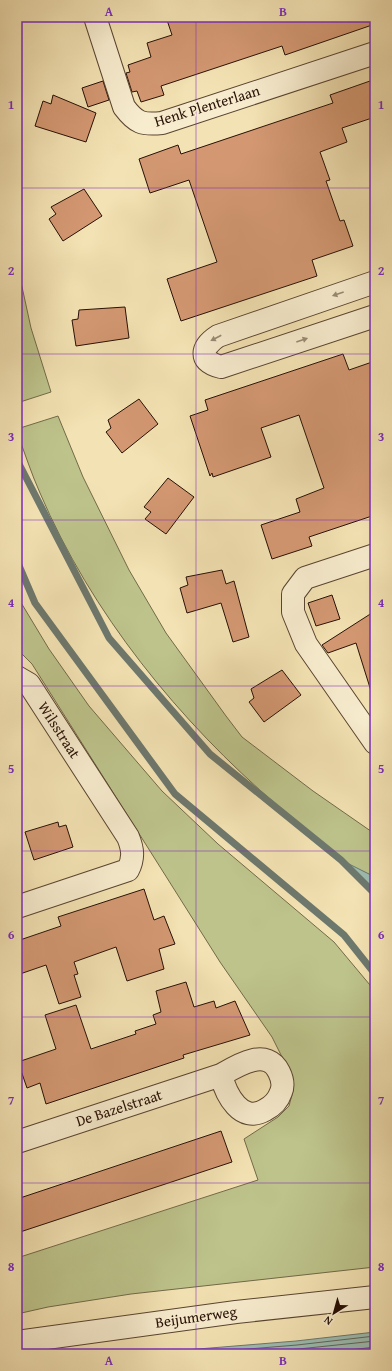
<svg xmlns="http://www.w3.org/2000/svg" width="392" height="1371" viewBox="0 0 392 1371" font-family="'Gentium Book Plus',serif">
	<rect width="100%" height="100%" fill="#f3e2b3"/>
	<filter id="stains"><feTurbulence type="fractalNoise" baseFrequency=".005" numOctaves="4"/><feColorMatrix values="0 0 0 0 .2 0 0 0 0 .09 0 0 0 0 .02 0 0 0 .5 -.17"/></filter>
	<radialGradient id="worn" r=".72"><stop offset=".6" stop-color="#630" stop-opacity="0"/><stop offset="1" stop-color="#630" stop-opacity=".3"/></radialGradient>
	<path fill="#bdc38b" stroke="#726a48" d="M17,264l14,64 20,64 -34,11z
		M58,416l25,61 46,93 37,63 60,83 16,21 71,54 62,43v43c-11,-5 -25,-10 -35,-18 -22,-16 -42,-35 -62,-53 -99,-85 -187,-193 -238,-313 -9,-20 -15,-40 -23,-60v-4z
		M17,596l32,53 40,57 73,85 56,53 116,98 41,49v276l-244,27 -83,13 -31,7v-56l241,-78 -14,-41 34,-22 11,-11 4,-15v-12l-21,-42 -52,-75 -188,-298 -10,-10h-5z"/>
	<path fill="#9cbdb2" stroke="#6d786d" d="M341,860l34,17v17z
		M375,1332v22h-238l159,-13z"/>
	<g fill="none" stroke-linecap="round" stroke-linejoin="round">
		<path stroke="#62665c" stroke-width="1" d="M188,1354l109,-9 78,-9
			M251,1354l124,-13
			M317,1354l58,-7"/>
		<path stroke="#6d786d" stroke-width="7" d="M17,460l92,178 101,116 131,106 34,34
			M17,561l18,42 140,191 169,141 31,39"/>
	</g>
	<path fill="#d39872" stroke="#271005" d="M166,17h209v7l-90,31 -3,-9 -121,40 3,9 -23,7 -4,-11 -5,1 -6,-19 4,-1 -2,-7 23,-8 -4,-14 25,-8z
		M103,81l6,19 -21,7 -6,-19z
		M370,81l5,16v20l-33,11 5,14 -27,10 10,28 -4,1 14,40 4,-1 9,26 -41,14 5,16 -136,45 -14,-42 50,-17 -28,-82 -39,13 -11,-34 39,-14 3,9 152,-51 -3,-8z
		M53,95l43,18 -10,29 -51,-16 8,-25 8,3z
		M84,189l18,27 -39,25 -14,-22 7,-5 -5,-7z
		M125,307l4,31 -53,8 -4,-26 6,-1 1,-9z
		M343,354l6,16 26,-9v154l-66,22 3,9 -40,13 -11,-34 39,-13 -4,-13 28,-11 -25,-73 -38,13 10,29 -58,20 -1,-4 -2,3 -20,-60 18,-6 -3,-10z
		M139,399l19,25 -36,29 -16,-21 5,-4 -3,-8z
		M168,478l26,19 -28,37 -21,-15 6,-7 -7,-5z
		M222,570l4,14 8,-3 15,56 -16,5 -12,-39 -34,10 -7,-25 8,-3 -2,-8z
		M332,595l8,24 -24,7 -8,-23z
		M375,611v79l-4,1 -15,-48 -28,10 -6,-8z
		M282,670l19,25 -37,27 -15,-20 5,-4 -3,-9z
		M58,822l1,5 7,-2 7,22 -39,13 -9,-28z
		M144,889l10,31 10,-4 11,28 -16,5 5,20 -37,12 -11,-34 -42,15 4,12 -4,1 7,22 -22,7 -13,-39 -29,10v-34l44,-15 -3,-9z
		M186,982l8,25 20,-6 2,7 19,-7 15,34 -67,20 1,3 -138,46 -6,-21 -13,5 -9,-26 38,-13 -11,-34 31,-10 15,44 45,-15 -1,-3 21,-7 -3,-9 8,-3 -5,-21z
		M221,1131l11,31 -215,71v-34z"/>
	<g fill="none" stroke-linecap="round" stroke-linejoin="round">
		<g stroke="#5a4430" stroke-width="24">
			<path id="minor" d="M95,17l29,90c12,16 18,18 38,16l213,-70
				M375,282l-157,54c-17,11 -20,25 3,31l154,-51
				M375,555l-70,23 -12,16v18l13,32 69,99
				M17,677l12,7 99,153c5,12 6,21 0,33l-111,37
				M17,1142l204,-67c17,-10 46,-28 58,-3 3,6 5,13 2,20 -3,9 -8,14 -16,18 -24,14 -39,-15 -44,-35
				M17,1342l219,-30 139,-15"/>
		</g>
		<use href="#minor" stroke="#f7ecce" stroke-width="22"/>
	</g>
	<defs><path id="oneway-solid" d="M-6-.8H1V-3.2L6.5 0L1 3.2V.8H-6Z"/></defs>
	<g fill="#998974">
		<use href="#oneway-solid" transform="translate(338 294) rotate(161)"/>
		<use href="#oneway-solid" transform="translate(216 338) rotate(152)"/>
		<use href="#oneway-solid" transform="translate(302 340) rotate(-19)"/>
	</g>
	<path fill="none" stroke="#7b2cbf" stroke-width="1" stroke-opacity="0.55" d="M196,17v1337M17,188h358M17,354h358M17,520h358M17,686h358M17,851h358M17,1017h358M17,1183h358"/>
	<g text-anchor="middle" stroke-width="3" stroke-linejoin="round" paint-order="stroke">
		<g font-size="15" fill="#271005" stroke="#f7ecce">
			<text transform="translate(207 106) rotate(-17)" y="5">Henk Plenterlaan</text>
			<text transform="translate(59 730) rotate(57)" y="5">Wilsstraat</text>
			<text transform="translate(119 1108) rotate(-18)" y="5">De Bazelstraat</text>
			<text transform="translate(196 1317) rotate(-8)" y="5">Beijumerweg</text>
		</g>
	</g>
	<rect width="392" height="1371" fill="none" stroke="#f3e2b3" stroke-width="44"/>
	<g transform="translate(334 1313) rotate(217)" stroke="#f7ecce" stroke-width="3" paint-order="stroke">
	<path d="M0-3L7 15L0 10L-7 15Z" fill="#271005"/>
	<text y="-6" font-size="11" font-weight="bold" text-anchor="middle" fill="#271005">N</text>
	</g>
	<rect x="22" y="22" width="348" height="1327" fill="none" stroke="#7b2cbf" stroke-width="1.5"/>
	<g font-size="13" text-anchor="middle" font-weight="bold" fill="#7b2cbf">
		<text x="109" y="16">A</text>
		<text x="283" y="16">B</text>
		<text x="11" y="109">1</text>
		<text x="381" y="109">1</text>
		<text x="11" y="275">2</text>
		<text x="381" y="275">2</text>
		<text x="11" y="441">3</text>
		<text x="381" y="441">3</text>
		<text x="11" y="607">4</text>
		<text x="381" y="607">4</text>
		<text x="11" y="773">5</text>
		<text x="381" y="773">5</text>
		<text x="11" y="939">6</text>
		<text x="381" y="939">6</text>
		<text x="11" y="1105">7</text>
		<text x="381" y="1105">7</text>
		<text x="11" y="1271">8</text>
		<text x="381" y="1271">8</text>
		<text x="109" y="1365">A</text>
		<text x="283" y="1365">B</text>
	</g>
	<rect width="100%" height="100%" filter="url(#stains)"/>
	<rect width="100%" height="100%" fill="url(#worn)"/>
</svg>
